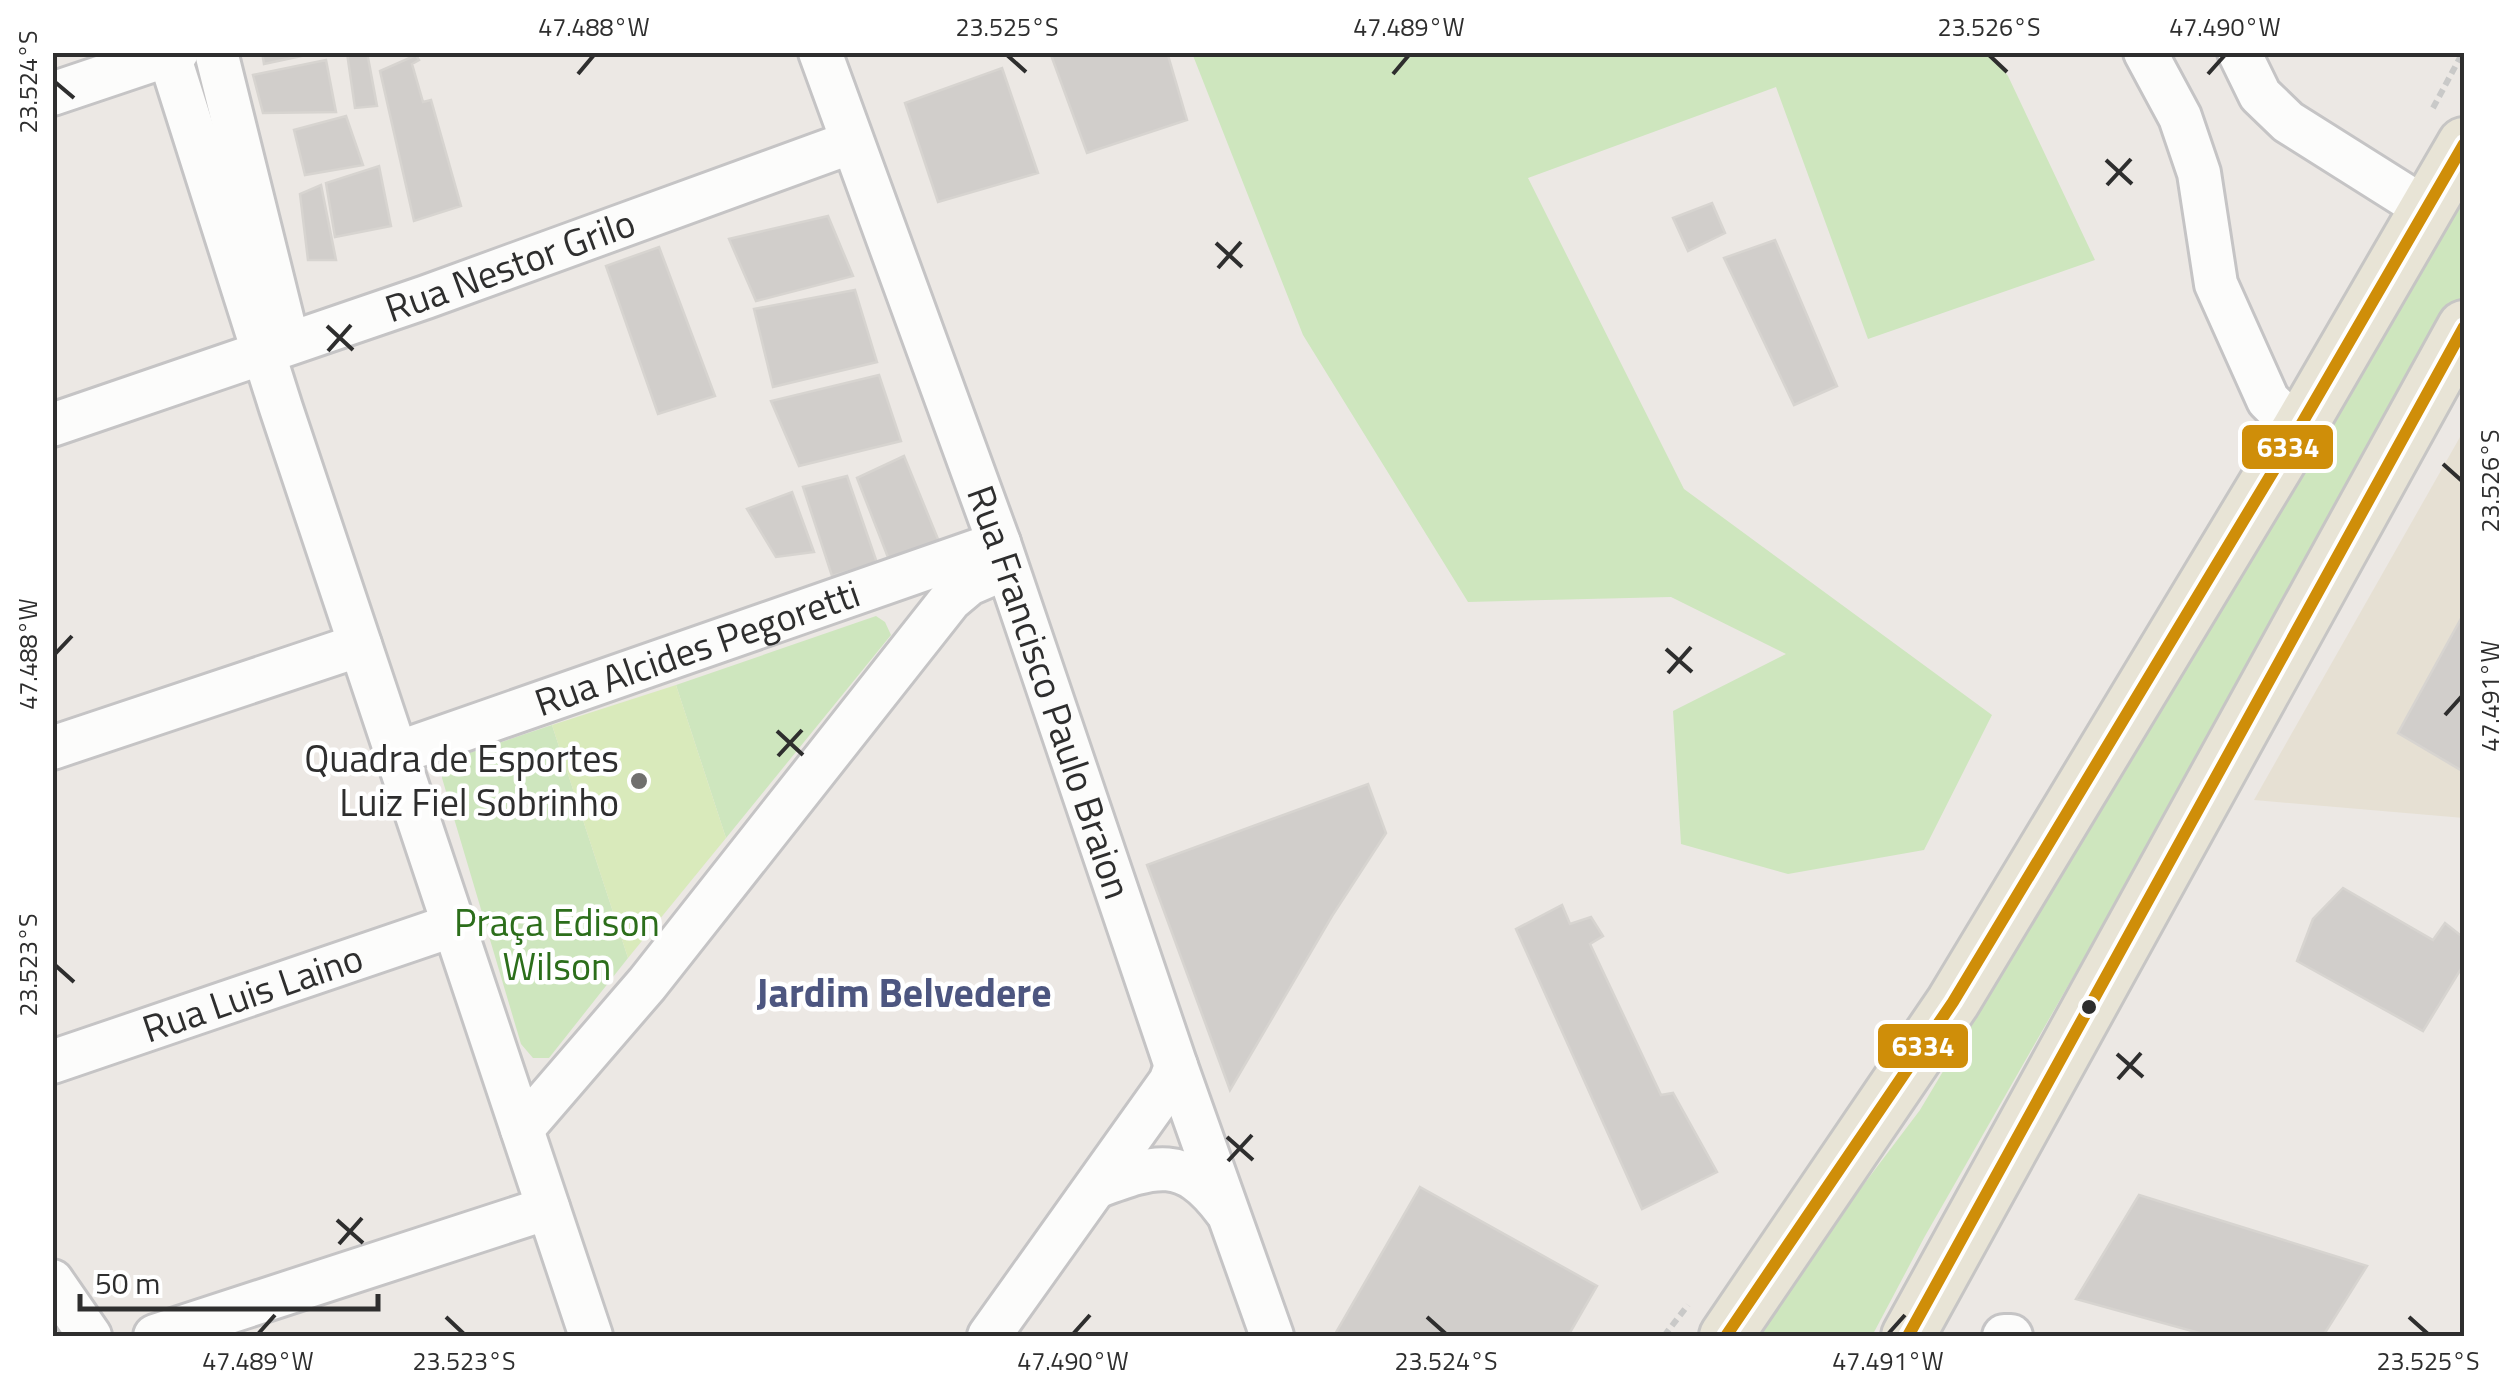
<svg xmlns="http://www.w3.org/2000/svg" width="2517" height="1389" viewBox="0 0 2517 1389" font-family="'Titillium Web',sans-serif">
	<rect width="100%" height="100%" fill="#ece8e4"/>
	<path fill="#e6e0d3" d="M2464,430v388l-210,-18z"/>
	<path fill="#cee6be" d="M1192,53h799l17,23 87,184 -227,79 -92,-252 -248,91 156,311 308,226 -68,135 -136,24 -107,-30 -8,-133 113,-57 -115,-57 -203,5 -165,-267z
		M2464,198v95l-539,943 -53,100h-112l70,-107 90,-119z
		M876,616l9,6 6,13 -165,203 -50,-153z
		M552,725l76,233 -79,100h-16l-12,-14 -79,-266 1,-10 14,-11z"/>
	<path fill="#d9eabb" d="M676,685l50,153 -98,120 -76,-233z"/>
	<path fill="#d1cecb" stroke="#d7d4d0" stroke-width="2.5" d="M262,52h58l-56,12z
		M367,52l10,54 -22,2 -8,-55z
		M1056,52h111l20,68 -100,33 -36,-98z
		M416,55l3,5 -7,4 11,38 8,-2 30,106 -47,15 -34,-150z
		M326,60l10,52 -73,1 -10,-38z
		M1002,68l36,105 -100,29 -33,-99z
		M346,116l17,49 -58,10 -11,-45z
		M379,166l12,60 -56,11 -9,-54z
		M321,185l15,75h-28l-8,-66z
		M1712,203l13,30 -37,18 -15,-33z
		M828,216l25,60 -97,25 -27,-62z
		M1775,240l62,146 -43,19 -70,-147z
		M659,247l56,149 -57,18 -52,-148z
		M855,290l22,72 -104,25 -19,-78z
		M879,375l22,66 -102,25 -28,-65z
		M904,456l38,93 -51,16 -34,-87z
		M847,476l30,87 -45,13 -29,-89z
		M792,492l22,60 -38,5 -29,-48z
		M2464,613v159l-66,-39z
		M1368,784l18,49 -54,83 -102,174 -83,-225z
		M2343,888l90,52 12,-17 19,15v26l-41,67 -126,-70 16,-42z
		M1562,905l8,19 21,-7 12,19 -13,8 71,151 12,-2 44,79 -75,37 -126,-280z
		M1420,1187l177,99 -29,50h-234z
		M2139,1195l228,71 -44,70h-113l-134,-37z"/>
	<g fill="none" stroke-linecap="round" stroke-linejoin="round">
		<g stroke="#c5c4c5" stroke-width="48">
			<g id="minor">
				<path d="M168,52l113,356 310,928"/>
				<path d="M216,52l71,286"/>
				<path id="s1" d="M820,52l179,491 177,523 96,270"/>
				<path d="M2145,52l35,65 19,56 17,111 52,116 30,30"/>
				<path d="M2239,52l21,43 28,27 138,87"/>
				<path d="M52,94l125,-42"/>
				<path id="s2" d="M52,425l374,-128 426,-155"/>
				<path d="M52,748l308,-103"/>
				<path id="s3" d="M397,753l602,-210"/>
				<path id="s4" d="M52,1062l402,-137"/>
				<path d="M522,1129l125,-145 303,-384 19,-16 37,-16"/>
				<path d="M1096,1187c59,-22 88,-33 130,24"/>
				<path d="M52,1281l38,55"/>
				<path d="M155,1336l393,-128"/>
				<path d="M989,1336l181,-254 6,-16"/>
				<path d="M2004,1336h7"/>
			</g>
		</g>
		<g stroke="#c6c5c4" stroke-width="58">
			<path id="major" d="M1726,1336l227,-334 345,-572 166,-286
				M1908,1336l556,-1009"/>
		</g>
		<path stroke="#c9c9c8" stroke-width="6" stroke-dasharray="8 5" stroke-linecap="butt" d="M2433,108l30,-56
			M1664,1336l24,-31"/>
		<use href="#minor" stroke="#fcfcfb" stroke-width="42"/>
		<use href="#major" stroke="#e8e4d6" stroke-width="52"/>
		<g stroke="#fff" stroke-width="20">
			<path id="bus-1" d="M1726,1336l227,-334 345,-572 166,-286
				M1908,1336l556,-1009"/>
		</g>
		<use href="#bus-1" stroke="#cf8e09" stroke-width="12"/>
	</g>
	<path fill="none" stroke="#2e2e2e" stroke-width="4" d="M1007,55l19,17M1989,55l18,17M578,74l16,-19M1393,74l16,-19M2208,74l17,-19M55,82l19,16M2106,160l26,24M2107,185l24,-26M1216,243l26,24M1218,268l23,-26M327,326l26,24M328,351l23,-26M2443,464l19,17M1666,649l26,23M55,654l17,-18M1668,673l23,-26M2445,715l17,-19M777,731l26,24M778,756l24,-26M55,965l19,17M2117,1054l26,23M2118,1079l23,-26M1227,1137l26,23M1228,1161l24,-26M337,1220l26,23M339,1244l23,-26M446,1317l18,17M1427,1317l19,17M2409,1317l19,17M258,1334l17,-19M1073,1334l17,-19M1888,1334l17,-19"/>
	<circle fill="#706f6e" stroke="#fff" stroke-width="4" cx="639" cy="781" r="10"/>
	<circle fill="#2e2e2e" stroke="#fff" stroke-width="4" cx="2089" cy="1007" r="9"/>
	<g text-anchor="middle" stroke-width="9" stroke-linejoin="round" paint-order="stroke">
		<g font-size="38" fill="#2e2e2e" stroke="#fff">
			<text dy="13" stroke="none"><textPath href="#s2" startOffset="485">Rua Nestor Grilo</textPath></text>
			<text dy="13" stroke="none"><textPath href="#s3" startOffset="318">Rua Alcides Pegoretti</textPath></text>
			<text dy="13" stroke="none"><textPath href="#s1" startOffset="680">Rua Francisco Paulo Braion</textPath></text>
			<text dy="13" stroke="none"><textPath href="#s4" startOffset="212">Rua Luis Laino</textPath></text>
		</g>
		<g font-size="38" fill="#2e2e2e" stroke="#fff" text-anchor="end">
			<text x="619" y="772">Quadra de Esportes<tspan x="619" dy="44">Luiz Fiel Sobrinho</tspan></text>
		</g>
		<g font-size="38" fill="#2c6e1b" stroke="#fff">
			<text x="557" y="936">Praça Edison<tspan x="557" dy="44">Wilson</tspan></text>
		</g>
		<g font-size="40" font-weight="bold" fill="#4d5680" stroke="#fff">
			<text x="904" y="1007">Jardim Belvedere</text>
		</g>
	</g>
	<g stroke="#fff" stroke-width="4">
		<rect x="2240" y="423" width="95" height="48" rx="10" fill="#cf8e09"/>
		<rect x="1876" y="1022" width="94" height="48" rx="10" fill="#cf8e09"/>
	</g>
	<g font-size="28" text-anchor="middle" font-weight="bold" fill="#fff">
		<text x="2288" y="457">6334</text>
		<text x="1923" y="1056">6334</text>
	</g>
	<rect width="2517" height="1389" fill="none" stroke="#ffffff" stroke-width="110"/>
	<path d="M80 1294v15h298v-15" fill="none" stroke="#2e2e2e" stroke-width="5"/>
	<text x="95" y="1294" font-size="30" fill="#2e2e2e" stroke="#ffffff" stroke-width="8" paint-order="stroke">50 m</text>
	<rect x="55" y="55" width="2407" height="1279" fill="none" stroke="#2e2e2e" stroke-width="4"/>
	<g font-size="25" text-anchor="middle" fill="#2e2e2e">
		<text x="594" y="36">47.488°W</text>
		<text x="1007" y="36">23.525°S</text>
		<text x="1409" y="36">47.489°W</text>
		<text x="1989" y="36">23.526°S</text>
		<text x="2225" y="36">47.490°W</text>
		<text transform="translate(28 82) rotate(-90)" y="9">23.524°S</text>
		<text transform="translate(2490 481) rotate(-90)" y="9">23.526°S</text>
		<text transform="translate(28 654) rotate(-90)" y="9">47.488°W</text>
		<text transform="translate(2490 696) rotate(-90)" y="9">47.491°W</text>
		<text transform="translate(28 965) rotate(-90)" y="9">23.523°S</text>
		<text x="258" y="1370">47.489°W</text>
		<text x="464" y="1370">23.523°S</text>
		<text x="1073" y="1370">47.490°W</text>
		<text x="1446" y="1370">23.524°S</text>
		<text x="1888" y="1370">47.491°W</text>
		<text x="2428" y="1370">23.525°S</text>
	</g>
</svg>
